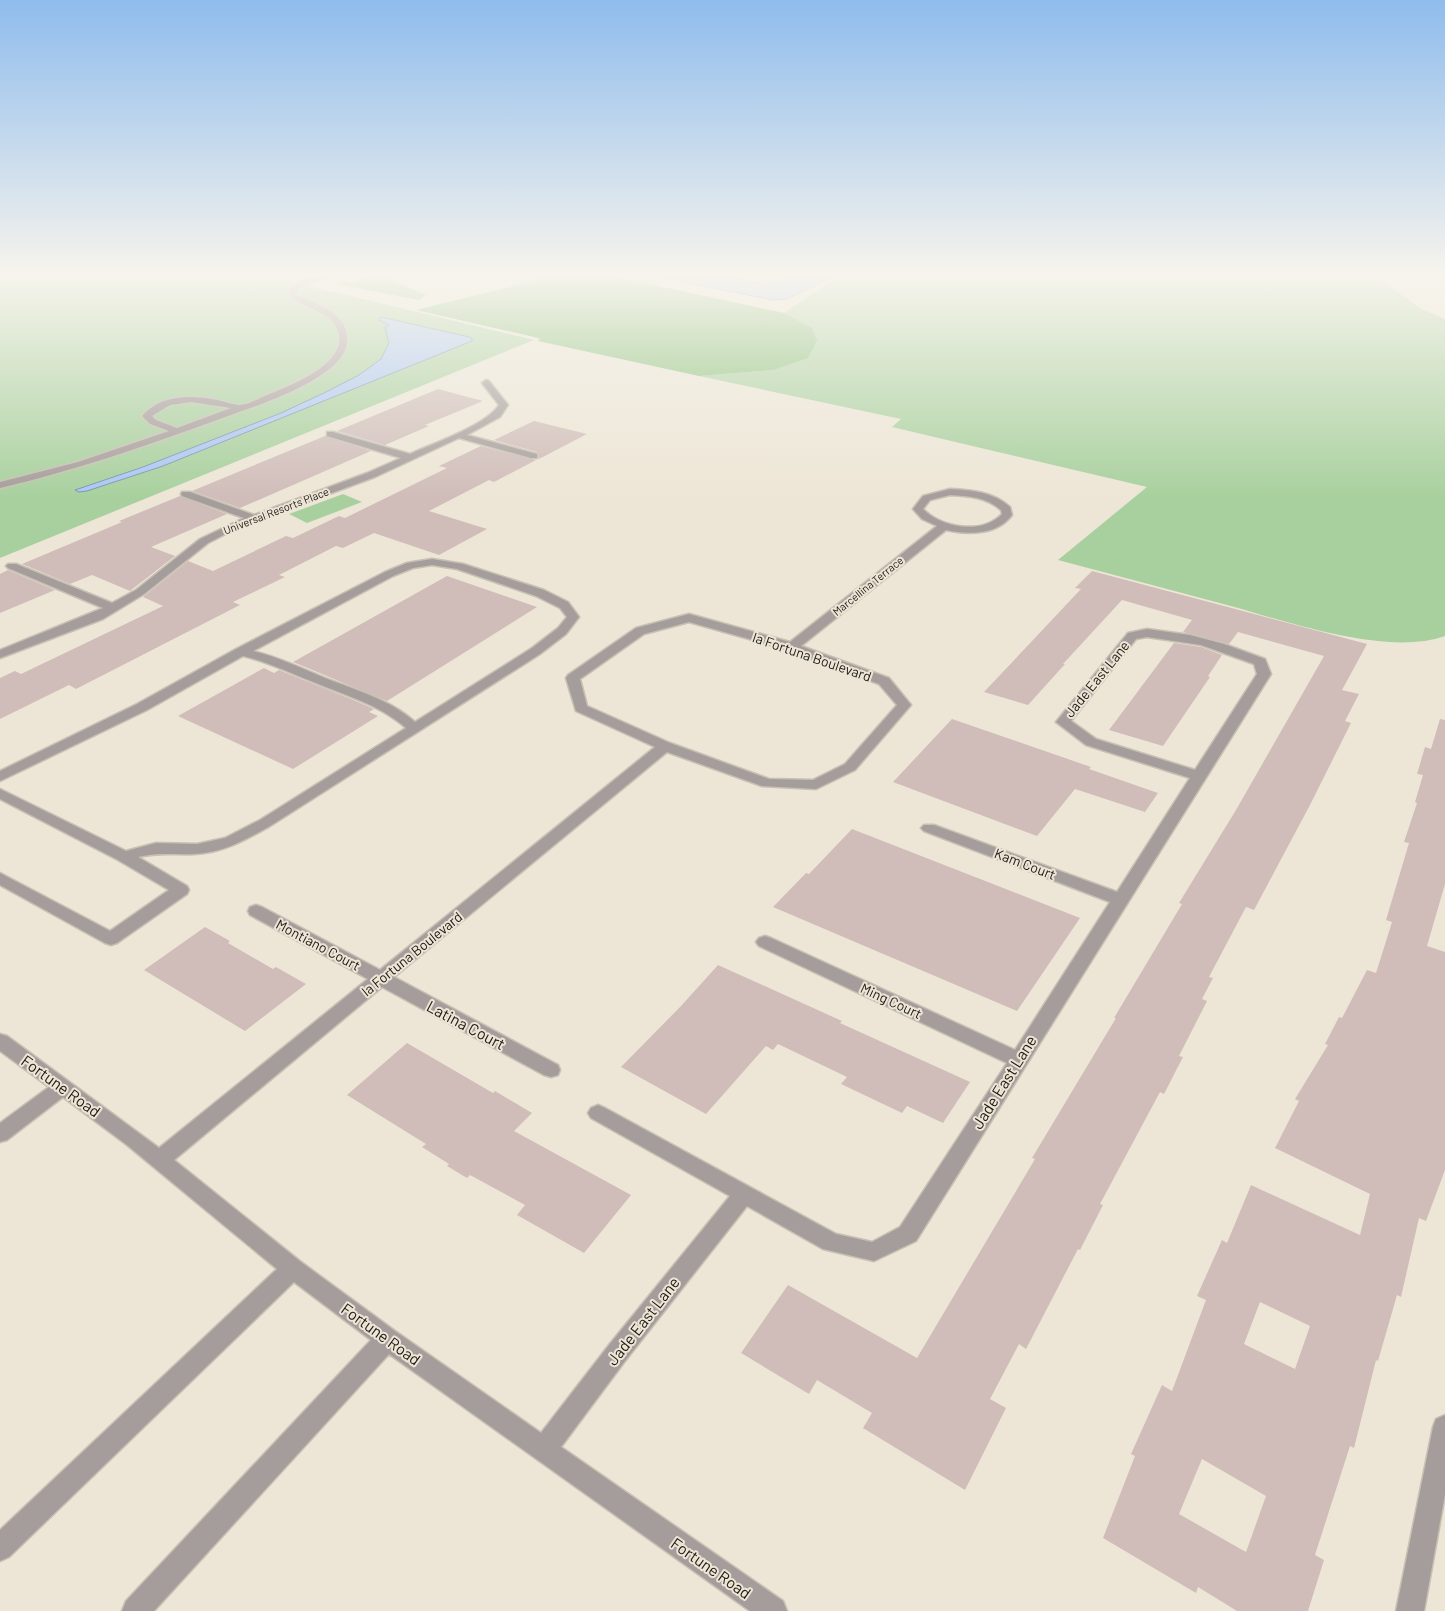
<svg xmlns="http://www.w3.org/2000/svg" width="1445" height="1611" viewBox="0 0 1445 1611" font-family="Barlow,sans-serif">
	<rect width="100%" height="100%" fill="#ede6d6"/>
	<path fill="#a8d09e" d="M0,274h259l275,66 -534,218z
		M851,274h522l48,35 24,10v317c-59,21 -159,-15 -218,-31 -56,-15 -113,-30 -169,-45l89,-73 -255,-60 9,-8 -202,-43 74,-6 39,-42 -28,-15 48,-32z
		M343,494l19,8 -55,21 -18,-9z"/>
	<path fill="#83be74" d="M377,274l49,21 -7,5 -84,-16 6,-3 14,1z
		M535,274h68l181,39 28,15 5,12 -9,18 -35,12 -74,6 -161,-35 2,-2 -2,-1 -122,-28 122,-30z"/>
	<path fill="#a9c7f4" stroke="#7e93b0" d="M645,274h68l54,11 26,-11h47l-53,25 -14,1z
		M381,317l84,19 7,2v3l-309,125 -76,25 -8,1 -4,-2 68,-23 138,-54 45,-21 33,-17 22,-16 8,-16 -4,-16 4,-2 -10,-5z"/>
	<path fill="#d0bdb9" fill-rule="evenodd" d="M438,389l45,12 -58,24 4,1 -44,19 -48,-14z
		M534,421l53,13 -48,25 -2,-7 -43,-12z
		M325,436l46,15 -131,57 -48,-17z
		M481,446l55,14 -42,22 -5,-2 -60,31 58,18 -48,26 -65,-22 -31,15 -7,-2 -57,29 6,2 -52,25 7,3 -164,84 -7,-4 -69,34v-41l15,-7 6,3 142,-68 -20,-9 45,-36 25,10 73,-35 7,2 46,-22 6,2 102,-50 -8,-2z
		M180,496l47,18 -76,33 24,9 -45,35 -38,-16 -22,9 -48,-20 100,-42 -3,-1z
		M8,570l47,20 -55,23v-39z
		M1092,571l275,73 -25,46 17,4 -14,27 6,2 -41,82 -56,105 -8,-3 -37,70 4,1 -11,21 5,2 -28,55 4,1 -19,37 -4,-2 -60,112 3,1 -23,45 -2,-1 -52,100 -7,-5 -29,55 16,9 -41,82 -102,-62 9,-15 -55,-33 -8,14 -68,-41 47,-68 129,73 118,-199 -3,-1 84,-140h-2l68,-114 -3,-1 57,-93 88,-154 -86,-24 -9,12 -46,-12 9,-12 -70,-20 -59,64h2l-37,41 -44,-13 97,-103 -6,-1z
		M447,576l90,31 -150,94 -94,-39z
		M1174,643l27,4 21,8 -14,21 2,1 -47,69 -54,-16z
		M264,668l10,5 5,-3 72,29 23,10 -5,3 9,4 -85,53 -115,-53z
		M952,719l139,48 -2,2 69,24 -13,19 -70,-23 -38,47 -144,-54z
		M1440,719l5,1v164l-18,62 18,6v218l-19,51 -7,-3 -18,79 -4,-2 -19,66 -2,-1 -22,88 -4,-2 -35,109 9,5 -16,51h-71l-39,-24 -2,6 -93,-55 32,-82 -4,-2 31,-69 10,6 34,-91 -9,-4 25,-56 5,3 24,-58 109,50 10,-41 -95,-46 24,-47 -4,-2 33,-54 -3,-1 14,-27 3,1 25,-48 9,3 16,-51 -6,-2 23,-77 -5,-1 13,-39 -2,-1 8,-27 -6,-1 8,-27 6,2zM1260,1302l50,24 -15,43 -51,-25zM1202,1459l64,37 -20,56 -67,-38z
		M852,829l228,89 -63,93 -244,-104 33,-34 3,1z
		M205,927l25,14 -2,2 45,26 3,-2 30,17 -61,47 -101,-61z
		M718,965l124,56 -2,2 130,59 -27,41 -36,-17 -5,7 -61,-29 6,-7 -69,-33 -5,6 -7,-4 -60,68 -85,-47 60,-61z
		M407,1043l86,50 2,-2 37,22 -18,18 117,64 -47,58 -67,-38 8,-10 -55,-30 -3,3 -20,-12 2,-2 -27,-17 4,-3 -79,-49z"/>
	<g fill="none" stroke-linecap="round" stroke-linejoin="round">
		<g stroke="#c7c1b3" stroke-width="3">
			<path id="minor" d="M323,274h9l-28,12 -8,6 1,3c19,8 52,19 50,45 0,16 -14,27 -26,35 -31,21 -69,32 -104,45 -72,26 -143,51 -217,68v-6l78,-20 91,-31 -19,-7 -8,-8c19,-22 50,-21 75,-16 7,1 16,5 23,5 7,0 18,-6 25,-9 22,-9 81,-31 74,-62 -6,-27 -43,-24 -51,-43l10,-9zM191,402l40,6 -54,20 -21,-8 -4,-4 18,-11z
				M486,380l3,1 19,24 -8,12 -33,18 70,19v4h-6l-72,-20 -84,39 -138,51 -29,15 -64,51 -41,25 -103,39v-8l103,-42 -95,-40 -2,-2 2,-2h8l96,39 24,-13 64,-51 44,-21 -62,-22 -1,-2 1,-2h8l64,23 113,-42 34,-15 -74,-22v-4h6l77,22c24,-11 75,-28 89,-49l-17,-22z
				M950,489c22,1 43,3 60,18l2,8c-15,20 -43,20 -66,15l-145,116 88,32 22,27 -56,65 -39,19 -54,-3 -95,-34 -273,225 164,88 2,5 -2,5 -7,2 -7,-2 -162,-88 -208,173 127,102 94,69 146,102 68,-88 121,-149 -139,-78 -3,-5 3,-5 7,-3 7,3 231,126 36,8 28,-15 107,-164 -248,-117 -3,-4 3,-4 6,-2 6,2 244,112 95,-148 -186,-71 -3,-3 3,-3h10l183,67 73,-114 -104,-33 -30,-23 72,-89 19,-4 43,6 34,9 41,15 6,15 -355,567 -42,20 -51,-12 -76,-43 -122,155 -64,86 222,154 4,10h-37l-361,-257 -235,257h-32l4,-10 245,-261 -77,-58 -285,275 -9,4v-31l277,-261 -150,-124 -64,-48 -56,43 -7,2v-19l49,-36 -49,-36v-17l7,2 152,112 209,-169 -118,-64 -2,-4 2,-4 6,-2 6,2 118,63 275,-223 -79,-36 -10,-33 2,-3 68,-47 53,-14 101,28 147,-116 -15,-7 -9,-10 10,-13zM950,495c19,1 36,2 51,15l1,4c-20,21 -60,14 -79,-5l7,-9zM689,622l99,28 91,34 18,21 -52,59 -32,16 -44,-1 -99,-36 -83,-37 -7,-27 64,-45zM1147,637l54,8 53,19 3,10 -62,96 -99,-31 -25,-18 65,-82z
				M432,559l31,5 81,26 24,12 11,15 -13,17 -26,20 -270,172c-23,13 -47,27 -75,28 -21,1 -35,-2 -57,3l49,29 2,4 -2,4 -70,49 -6,2 -6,-2 -105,-58v-12l110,58 59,-41 -51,-30 -118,-61v-10l126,62 30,-8 41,1 28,-6 35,-18 146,-92c-26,-23 -59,-32 -90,-45 -24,-9 -47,-21 -73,-27l-96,54 -147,71v-10l137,-67 99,-55 149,-77 22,-9zM432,565l25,4 79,27 24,12 7,9 -9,11 -26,20 -117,74c-26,-23 -59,-32 -90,-44 -24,-10 -47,-21 -72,-27l140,-75 20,-8z
				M1445,1415v79l-21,117h-28l37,-184 3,-8z"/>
		</g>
		<use href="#minor" fill="#a59d9b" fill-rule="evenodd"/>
	</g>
	<linearGradient id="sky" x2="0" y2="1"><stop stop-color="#8fbced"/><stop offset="0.55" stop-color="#f7f4ed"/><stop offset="1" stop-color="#f7f4ed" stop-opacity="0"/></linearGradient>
	<rect width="1445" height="499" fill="url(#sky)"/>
	<g text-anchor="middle" stroke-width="4" stroke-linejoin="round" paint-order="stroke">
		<g font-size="11" fill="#1b1913" stroke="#ede6d6">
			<text transform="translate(276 511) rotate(-21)" y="4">Universal Resorts Place</text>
			<text transform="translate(868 586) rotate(-39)" y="4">Marcellina Terrace</text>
		</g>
		<g font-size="14" fill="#1b1913" stroke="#ede6d6">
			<text transform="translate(812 657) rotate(19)" y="5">la Fortuna Boulevard</text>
			<text transform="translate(1097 679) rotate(-51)" y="5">Jade East Lane</text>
			<text transform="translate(1025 864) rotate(21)" y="5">Kam Court</text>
			<text transform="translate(318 945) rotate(28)" y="5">Montiano Court</text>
			<text transform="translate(412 954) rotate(-39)" y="5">la Fortuna Boulevard</text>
			<text transform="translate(891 1001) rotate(25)" y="5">Ming Court</text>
		</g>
		<g font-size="16" fill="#1b1913" stroke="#ede6d6">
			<text transform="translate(466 1025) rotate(28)" y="6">Latina Court</text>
			<text transform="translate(1004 1082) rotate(-58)" y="6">Jade East Lane</text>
			<text transform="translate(61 1086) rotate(36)" y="6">Fortune Road</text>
			<text transform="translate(643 1321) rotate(-52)" y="6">Jade East Lane</text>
			<text transform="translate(381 1334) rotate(36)" y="6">Fortune Road</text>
			<text transform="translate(711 1568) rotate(35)" y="6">Fortune Road</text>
		</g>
	</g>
</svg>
